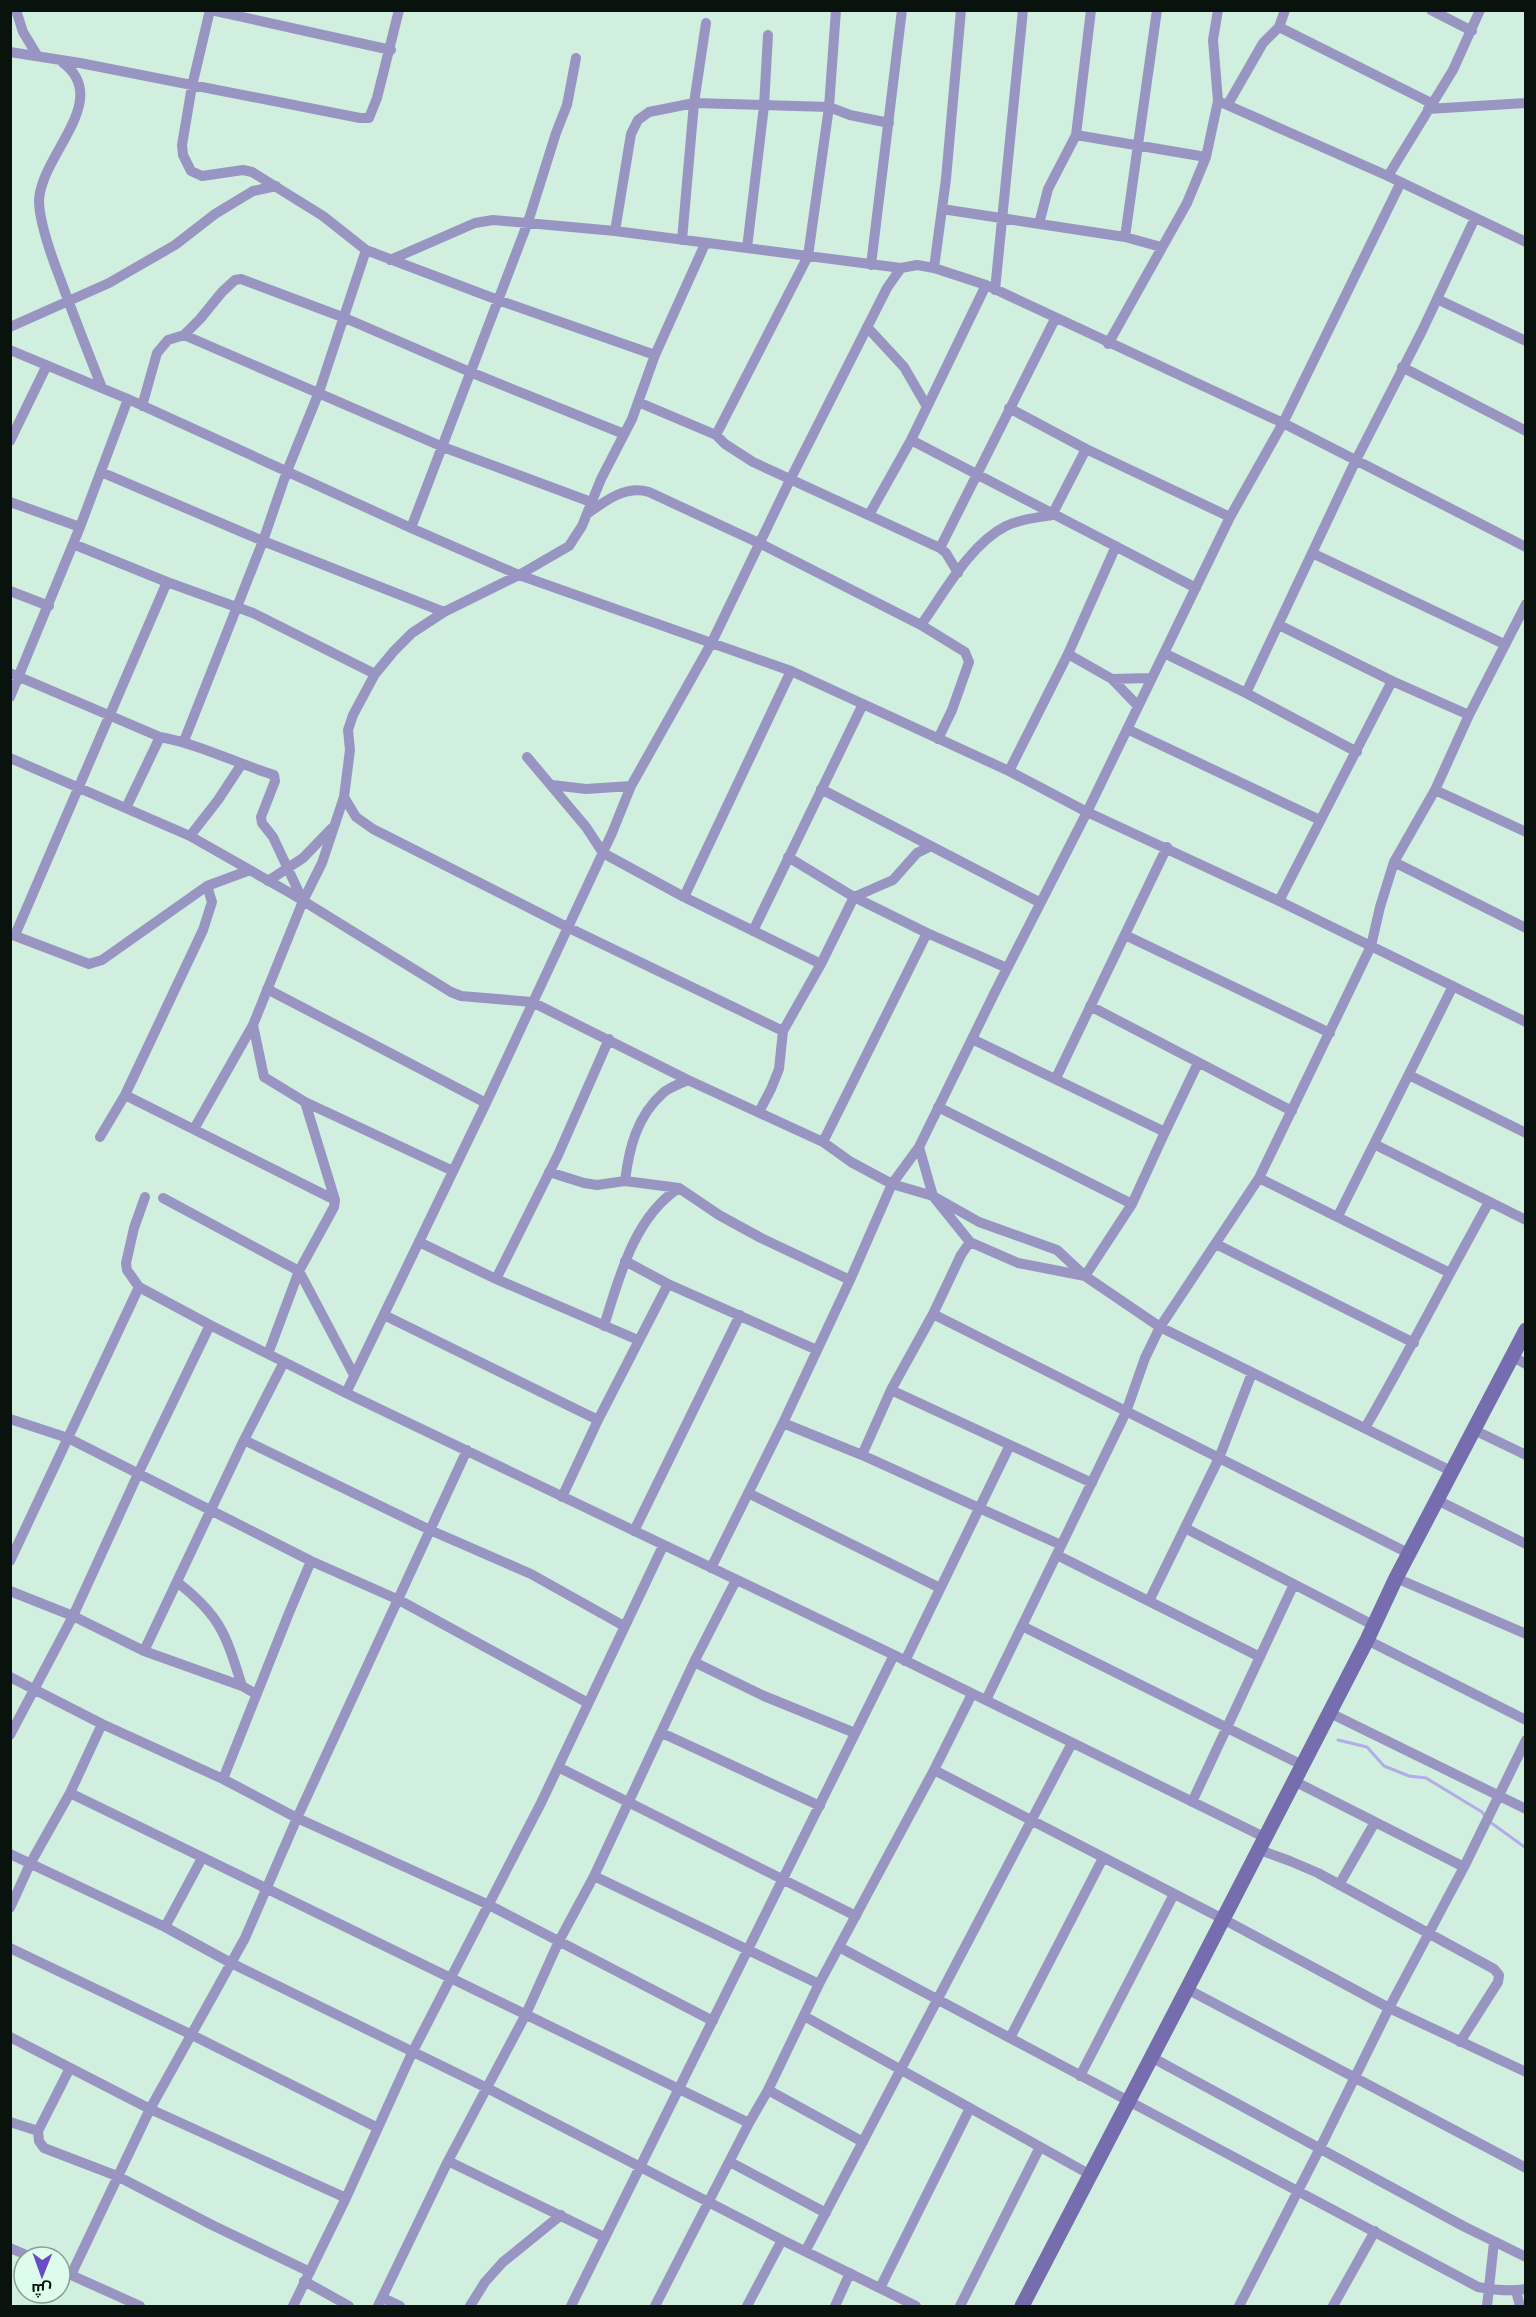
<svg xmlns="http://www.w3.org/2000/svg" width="1536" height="2317" viewBox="0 0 1536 2317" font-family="'Asap Condensed',Cairo,sans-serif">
	<rect width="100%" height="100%" fill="#d1efdf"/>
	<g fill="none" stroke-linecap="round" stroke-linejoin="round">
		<path stroke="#b2ace9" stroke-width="3" d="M1338,1740l29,7 17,19 25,10 17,2 56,34 4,5
			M1490,1822l36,26"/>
		<path stroke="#9995c2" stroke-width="10" d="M16,10l7,22 14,23
			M210,10l-18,76 -10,59 1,10 8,16 11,5 41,-6 9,2 71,44 43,34 132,50 157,55
			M211,10l180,40
			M1091,10l-15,125 130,22
			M1431,10l41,21
			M1279,27l152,76
			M10,52l70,11 280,55h9l8,-20 22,-88
			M62,62c52,38 -23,94 -23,140 1,24 13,56 22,79 13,36 27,71 41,107
			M1218,101l170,75 138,66
			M1228,104l35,-61 16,-16 6,-17
			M1428,109l98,-6
			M1388,176l65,-106 27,-60
			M942,209l183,28 36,10
			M1039,224l9,-35 28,-54
			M615,231l16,-97 7,-14 11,-8 45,-9 135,4 21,8 39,8
			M1125,237l32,-227
			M682,240l12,-137 12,-80
			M747,248l17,-142 4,-71
			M390,260l85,-37 18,-3 122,11 286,37
			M871,265l31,-255
			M934,268l12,-89 15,-169
			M995,290l28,-280
			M1437,299l89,42
			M10,327l99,-44 66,-38 40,-31 38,-23 23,-5
			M867,327l37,40 22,38
			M184,335l259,112 148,55
			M1108,344l79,-141 19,-46 12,-56 -5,-61 5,-30
			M10,350l118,49 283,129 108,47 272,96 218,100 78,41 192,89 247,121
			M1402,367l124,64
			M638,402l78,33 9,9 28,18 187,86 6,5 12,20
			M142,406l15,-53 11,-13 16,-5 16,-16 22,-27 13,-12 6,-1 104,39 125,54 154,62
			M1009,408l77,41 144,68
			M716,435l92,-179 21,-149 7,-97
			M911,440l285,148
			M10,441l36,-74
			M101,472l162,69 181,71
			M10,502l70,25
			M587,514c18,-13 38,-29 62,-22l112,52 160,81 44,27 4,10 -17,48 -14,29
			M869,515l42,-75 75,-155
			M411,528l117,-306 28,-89 11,-28 9,-47
			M73,544l94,38 86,31 122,61
			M940,548l115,-229
			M1312,553l192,91
			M10,591l39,15
			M921,625c23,-32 49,-81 85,-99 14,-7 30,-8 46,-11l34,-66
			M1279,625l113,56 77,34
			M1164,653l82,40 111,59
			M1068,654l44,25 25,26
			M10,673l150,64c39,7 76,26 114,38l1,6 -14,36 1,6 11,14 30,64
			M1112,679l39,-1
			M1246,693l109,-231 67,-131 53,-113
			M10,697l70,-170 48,-128
			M1127,729l193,91
			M184,741l79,-200 24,-70 32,-79 47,-142
			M527,757l59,70 17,26 81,44 137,67
			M10,758l180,78 102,58 159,98 10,4 71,6 156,78 135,62 28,20 41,22 41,12 46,26 78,28 28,26 75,51 291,144
			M1009,771l59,-117 48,-108
			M552,785l34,4 45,-3
			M821,789l218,113
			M1435,790l91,42
			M344,797l12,20 17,12 194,98 216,104
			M126,808l34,-71
			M190,836l28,-36 23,-35
			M788,857l66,40 73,36 80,35
			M1394,862l132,66
			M268,881l35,-23 29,-30
			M684,897l107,-226
			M1279,901l113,-220
			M753,931l110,-227
			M10,934l79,30 13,-4 105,-74 43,-16
			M15,935l152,-353
			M1125,935l205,98
			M267,989l219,114
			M1090,1006l202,105
			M253,1025l11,52 41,25 148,69
			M972,1039l193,93 33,-69
			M1409,1075l117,58
			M1056,1078l111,-231
			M125,1095l210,105
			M938,1107l194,97
			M759,1112l12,-23 8,-20 4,-38 38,-67 33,-67 39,-17 24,-27 14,-7
			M194,1129l59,-104 50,-124 19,-38 22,-66 6,-47 -2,-20 5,-15 22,-41 19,-23 18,-18 32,-21 75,-37 50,-29 13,-20 19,-47 31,-60 23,-64 50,-111
			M100,1137l25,-42 78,-165 9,-28 -5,-16
			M823,1142l104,-209
			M1374,1144l152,76
			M919,1147l14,49 37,46 48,21 67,13 47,-72 33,-72
			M549,1172l35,11 13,2 28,-4 54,7 40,27 42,23 89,42
			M1259,1178l191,95
			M625,1181c4,-33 12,-65 38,-88 7,-6 17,-9 25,-13
			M145,1197l-11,31 -8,35 1,7 12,17 71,38 136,68 548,262 370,182
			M163,1198l136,73 55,104
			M1338,1216l115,-230
			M419,1242l77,37 142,61
			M1216,1244l198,99
			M625,1261l43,23 149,66
			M496,1279l62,-124 51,-116
			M933,1314l477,240
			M384,1315l214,105
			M604,1326c15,-48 30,-109 75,-138
			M268,1354l31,-83 35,-64 1,-7 -30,-98
			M1513,1357l13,7
			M891,1390l201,93
			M346,1393l140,-290 126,-270 19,-47 81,-144 78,-162 97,-192 14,-20 16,-3 17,3 52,17 297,138 243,124
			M10,1419l58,19 243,123 88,39 189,103
			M783,1423l79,32 199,90
			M1365,1428c43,-74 82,-151 124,-226
			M1474,1430l52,25
			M244,1440l186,90 101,44 93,52
			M862,1455l29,-65 42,-76 28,-59 9,-13
			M748,1493l192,95
			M562,1497l36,-77 70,-136
			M1437,1500l89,44
			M1185,1528l188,97
			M634,1531l106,-216
			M1057,1555l203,102
			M10,1561l129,-274
			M711,1568l72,-145 67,-143 42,-96 27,-37 76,-155 92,-180 143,-295 53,-94 118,-241
			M1396,1578l130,56
			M177,1582c44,34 49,53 65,104
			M10,1591l63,25 71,35 98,35 14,8
			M1149,1601l70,-143 33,-85
			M1022,1626l280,139
			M1367,1640l159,80
			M144,1651l100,-211 40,-78
			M905,1661l105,-216
			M694,1662l70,34 91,37
			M10,1677l92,47 121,55 74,39 192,87 224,116
			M986,1700l140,-288 19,-54 15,-31 99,-149 112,-232 9,-39 14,-45 41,-72 34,-75 57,-111
			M1328,1712l198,97
			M662,1733l158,73
			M10,1735l63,-119 65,-142 72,-149
			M558,1767l298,149
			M934,1770l289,149 166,89 137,64
			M223,1779l66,-166 22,-52
			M1294,1781l170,86
			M70,1793l679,330
			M1192,1802l102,-218
			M1257,1849l33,12 28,12 176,96 5,6 -1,7 -38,60
			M10,1854l155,73 66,36 256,125 295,152 134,66
			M594,1876l225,108
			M1339,1885l36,-63
			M10,1908l20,-44 40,-71 32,-69
			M165,1927l37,-69
			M839,1947l639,340c16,3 31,5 48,2
			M10,1948l180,86 188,94
			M1187,1989l339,179
			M804,2016l285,158
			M10,2037l140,72 196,89
			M1010,2038l93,-180
			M1151,2057l312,169 63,31
			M70,2068l-32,63 1,10 5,7 73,28 97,50 96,46
			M1080,2076l94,-182
			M768,2090l95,52
			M10,2122l28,9
			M448,2161l156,76
			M730,2162l96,51
			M10,2248l21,9
			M806,2250l266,-507
			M304,2281l45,25
			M880,2288l90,-180
			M1516,2291l4,15
			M383,2298l17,8
			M140,2306l-69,-31 79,-166 95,-171 52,-120 170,-368
			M293,2306l53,-108 66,-145 129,-250 122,-257
			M378,2306l70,-145 78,-147 33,-73 35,-65 100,-214 42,-82
			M470,2306l15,-24 18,-20 58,-47
			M571,2306l323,-651
			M655,2306l94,-183 19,-33 51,-106 115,-214 38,-76
			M747,2306l35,-66
			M835,2306l15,-33
			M960,2306l80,-159
			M1239,2306l81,-158 69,-140 75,-141 62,-127
			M1333,2306l42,-75
			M1487,2306l7,-64"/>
		<path stroke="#756dad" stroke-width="15" d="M1022,2306l165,-317 180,-349 29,-62 130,-248"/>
	</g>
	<rect width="1536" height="2317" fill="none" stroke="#09130e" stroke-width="24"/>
	<g transform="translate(42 2275) rotate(181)"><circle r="28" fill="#defcec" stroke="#899f93" stroke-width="1.5"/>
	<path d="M0-4.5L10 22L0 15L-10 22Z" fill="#674cc5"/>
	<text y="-9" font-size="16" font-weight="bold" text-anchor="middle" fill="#09130e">ش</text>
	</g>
</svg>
